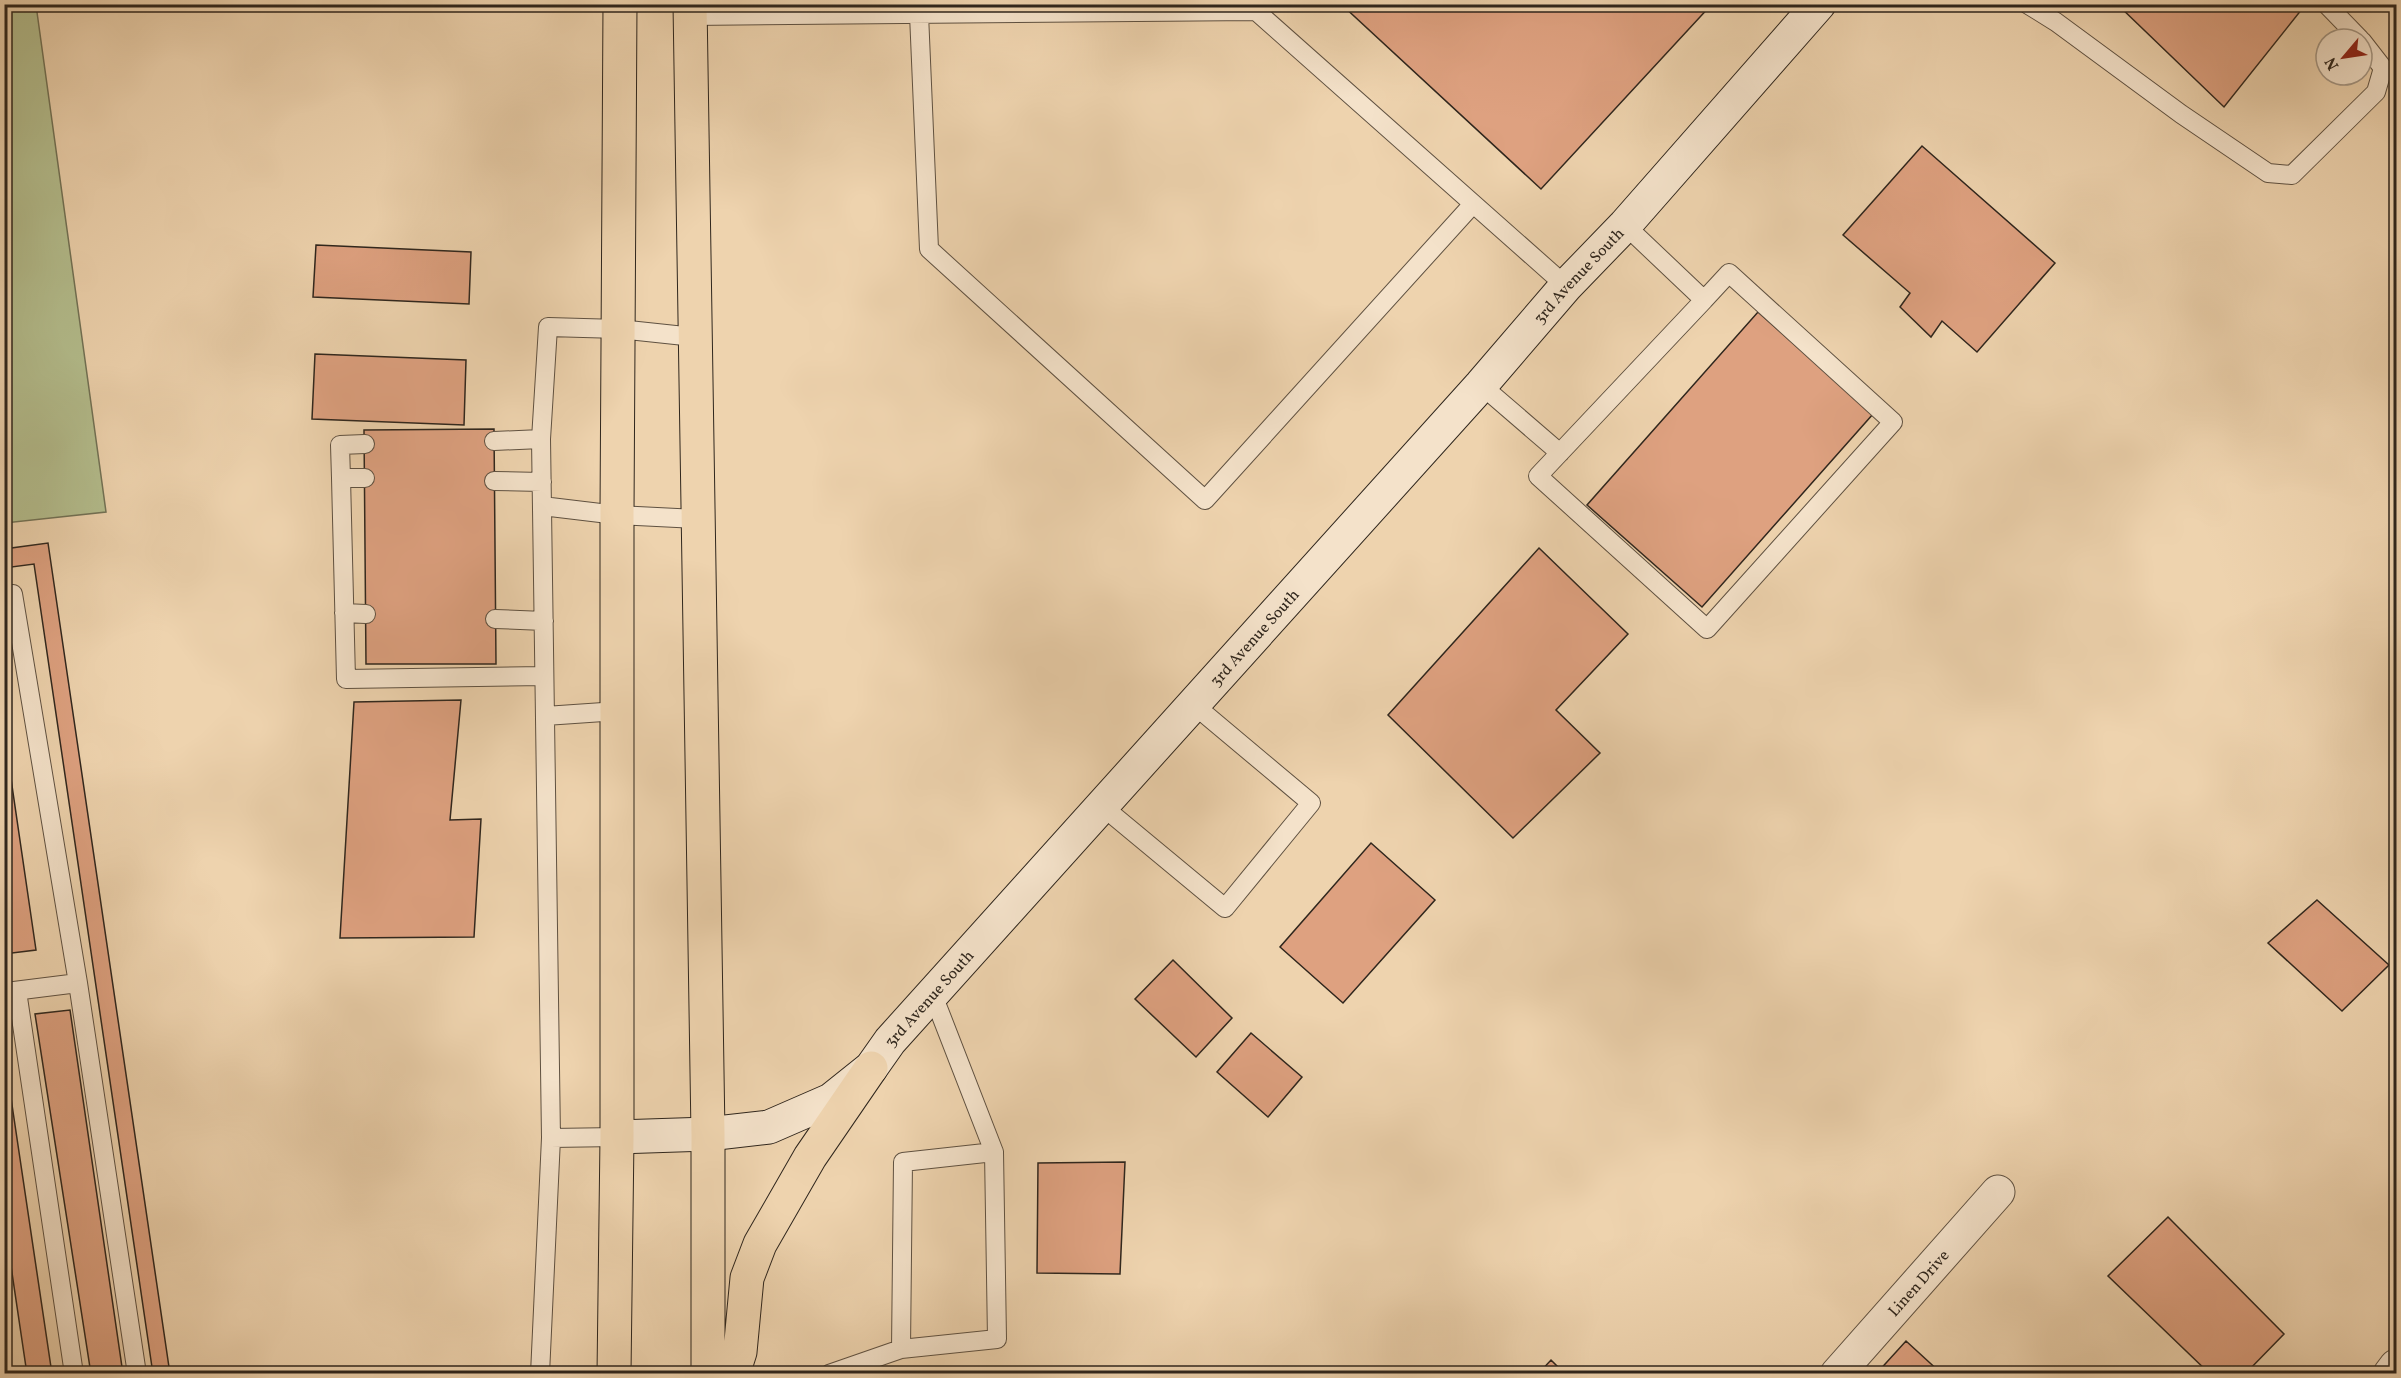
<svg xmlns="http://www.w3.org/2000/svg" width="2401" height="1378" viewBox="0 0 2401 1378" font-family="Vollkorn,serif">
	<rect width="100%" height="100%" fill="#eed3ae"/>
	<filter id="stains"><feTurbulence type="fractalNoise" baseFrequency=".00333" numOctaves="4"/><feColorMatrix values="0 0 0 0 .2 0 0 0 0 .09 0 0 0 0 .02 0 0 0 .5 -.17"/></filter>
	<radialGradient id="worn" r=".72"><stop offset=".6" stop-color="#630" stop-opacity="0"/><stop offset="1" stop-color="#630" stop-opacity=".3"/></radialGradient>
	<path fill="#b4be8e" stroke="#727256" stroke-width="1.5" d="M4,5h32l70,507 -101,11z"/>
	<path fill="#dea180" stroke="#2f261d" stroke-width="1.5" d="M1341,4h371l-171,185z
		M2117,4h189l-82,103z
		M1922,146l133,117 -78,89 -35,-31 -11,16 -31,-30 10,-14 -67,-58z
		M316,245l155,7 -2,52 -156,-7z
		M1758,312l115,102 -171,193 -115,-102z
		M315,354l151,6 -2,65 -152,-6z
		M494,429l2,235h-130l-2,-234z
		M48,543l122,831h-17l-119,-810 -30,4v-19z
		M1539,548l89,86 -72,76 44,43 -87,85 -125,-123z
		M461,700l-11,120 31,-1 -7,118 -134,1 14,-236z
		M4,731l32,219 -32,4z
		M1371,843l64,57 -92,103 -63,-56z
		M2317,900l72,65 -47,46 -74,-68z
		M1173,960l59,58 -36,39 -61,-58z
		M70,1010l53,364h-32l-56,-360z
		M1251,1033l51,44 -34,40 -51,-45z
		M4,1051l48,323h-25l-23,-155z
		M1125,1162l-5,112 -83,-1 1,-110z
		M2168,1217l116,117 -39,40h-35l-102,-98z
		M1906,1341l36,33h-66z
		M1551,1360l14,14h-27z"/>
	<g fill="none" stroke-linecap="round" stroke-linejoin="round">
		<g stroke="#5f5141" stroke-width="20">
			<path id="service" d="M2027,4l29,18 125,92 87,59 24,2 84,-83 7,-24 -21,-27
				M2326,4l34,35
				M919,14l10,235 276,251 268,-296
				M690,16l566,-5 310,275
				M1625,225l79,75 -166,176 169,153 186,-207 -164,-149 -25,27
				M1481,385l79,68
				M494,441l47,-2
				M341,478l-1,-33 25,-1
				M365,478h-24l5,201 198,-3
				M494,481l48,1
				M542,506l75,9 80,4
				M4,595l9,-1 65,389 59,391
				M344,613l22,1
				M495,619l49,2
				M545,716l73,-5
				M1102,806l123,102 86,-105 -118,-99
				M17,991l57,383
				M6,992l72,-9
				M617,1137l-66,1 -10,-699 7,-112 71,2 75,8
				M901,1349l2,-187 91,-10
				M540,1374l11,-236
				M829,1374l72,-25 96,-10 -3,-187 -61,-157"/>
		</g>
		<g stroke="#5f5141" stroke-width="35">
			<g id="minor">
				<path id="s1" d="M1837,1374l161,-182"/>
				<path d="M2390,1374l6,-8"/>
			</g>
		</g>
		<g stroke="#2f261d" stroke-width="35">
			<g id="secondary">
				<path id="s2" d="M617,1137l91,-3 61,-7 62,-27 40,-32 19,-27 591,-656 85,-99 59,-61 194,-221"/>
			</g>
		</g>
		<g stroke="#2f261d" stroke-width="35">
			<path id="primary" d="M690,4l18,1130v240
				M614,1374l3,-237v-622l3,-511
				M733,1374l7,-22 7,-74 13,-34 50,-87 61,-89"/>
		</g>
		<use href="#service" stroke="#f4e2ca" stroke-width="18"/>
		<use href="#minor" stroke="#f4e2ca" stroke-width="33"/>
		<use href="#secondary" stroke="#f4e2ca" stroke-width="33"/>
		<use href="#primary" stroke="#eed3ae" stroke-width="33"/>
	</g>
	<g text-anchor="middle" stroke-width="6" stroke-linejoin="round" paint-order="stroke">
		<g font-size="16" fill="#2f261d" stroke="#f4e2ca">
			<text dy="6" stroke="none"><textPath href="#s2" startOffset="1334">3rd Avenue South</textPath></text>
			<text dy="6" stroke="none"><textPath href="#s2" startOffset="848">3rd Avenue South</textPath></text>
			<text dy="6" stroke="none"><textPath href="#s2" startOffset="362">3rd Avenue South</textPath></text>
			<text dy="6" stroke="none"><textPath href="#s1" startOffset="122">Linen Drive</textPath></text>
		</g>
	</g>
	<rect width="2401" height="1378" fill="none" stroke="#eed3ae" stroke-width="24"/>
	<rect x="6" y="6" width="2389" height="1366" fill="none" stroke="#2f261d" stroke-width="3"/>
	<rect x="12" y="12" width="2377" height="1354" fill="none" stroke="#2f261d" stroke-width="1.5"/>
	<g transform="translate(2344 57) rotate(241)"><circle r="28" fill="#f4e2ca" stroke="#a59785" stroke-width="1.5"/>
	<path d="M0-4.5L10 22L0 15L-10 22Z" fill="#8f2418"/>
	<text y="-9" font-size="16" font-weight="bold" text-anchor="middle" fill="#2f261d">N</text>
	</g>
	<rect width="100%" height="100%" filter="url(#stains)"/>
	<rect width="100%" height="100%" fill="url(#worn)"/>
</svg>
